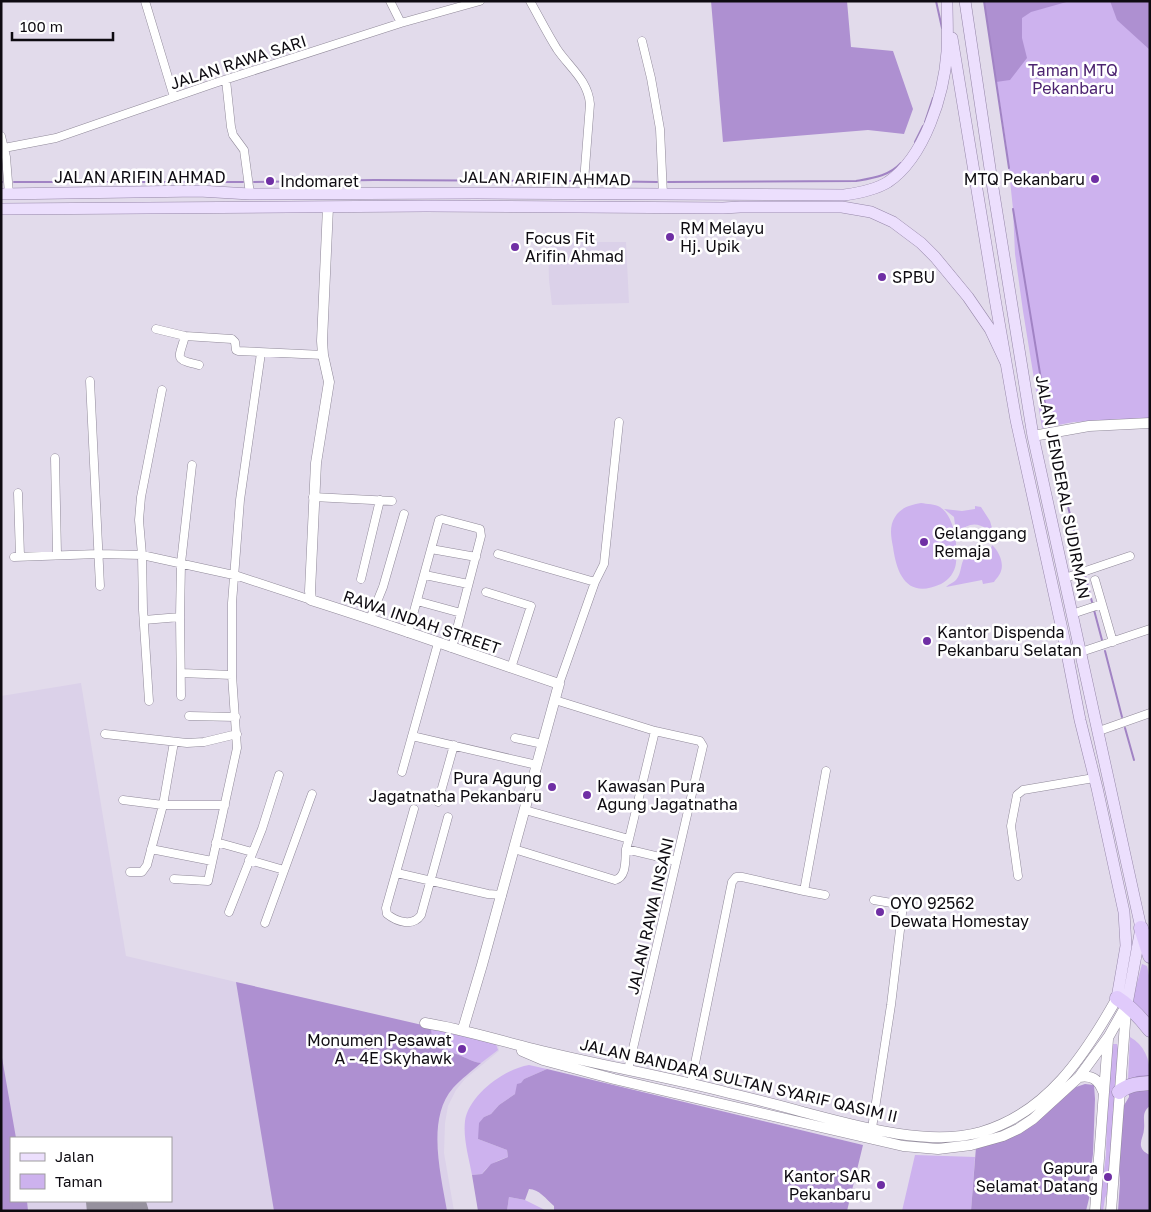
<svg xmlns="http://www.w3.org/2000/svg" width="1151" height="1212" viewBox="0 0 1151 1212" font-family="'Golos Text',sans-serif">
	<rect width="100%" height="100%" fill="#e2dbeb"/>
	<path fill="#dbd1e9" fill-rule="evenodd" d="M581,242h45l3,61 -77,2 -3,-25 -1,-37z
		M81,683l45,273 372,88 1,7 -34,28 -9,11 -8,16 -3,17 -1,30 10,58h-453v-515zM11,1138h160v63h-160z"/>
	<path fill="#cdb2ee" d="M984,1h166v418l-76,3 -32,6 -19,-117 -8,-57 -2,-45 -7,-67z
		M921,503c6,1 14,1 19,4 15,10 18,39 16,56 -1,9 -7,17 -15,21 -33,15 -44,-8 -48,-37 -2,-10 -4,-21 2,-30 6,-10 16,-12 26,-14z
		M975,506l6,1 9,14 2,7 -5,1c-10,-7 -20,-6 -28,4l-3,-1 -2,-15 -10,-8 18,2 13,-2z
		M992,545c7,6 12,18 9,26 -1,4 -5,8 -7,11l-11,2 -1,-4 -36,7c3,-3 7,-4 10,-7 6,-7 4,-16 9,-23 12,6 24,1 27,-12z
		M1142,964l5,2 3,14v38l-19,-12z
		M431,1027l64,14 3,9 -17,13c-9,-1 -14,-5 -22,-8 -11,-4 -18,-9 -27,-17z
		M1130,1037c14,8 20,22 20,38l-22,5z
		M1113,1044h4l1,5 -10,143 -3,6 -2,13h-3v-14l6,-42 1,-47 4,-63z
		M529,1065l18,4 -23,10 -9,15 -16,11 -8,9 -7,3 -6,22 29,11 1,7c-10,3 -20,8 -26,17l-10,1c-3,-17 -9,-36 -7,-54 4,-26 39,-52 64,-56z
		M915,1155l60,2 -4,54h-69z
		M509,1197l16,3 22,11h-40z"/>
	<path fill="#ae90d1" d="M711,1h136l4,46 42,4 20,58 -9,25 -36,-4 -145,12z
		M984,1h86l-39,11 -9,6v20l5,20 -17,22 -14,2z
		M1110,1h40v49l-33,-30z
		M236,982l195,45 1,11c9,9 16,13 27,17 8,3 13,7 22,8 -9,8 -20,16 -28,25 -27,31 -12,87 -6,123h-173z
		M1,1052l15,86h-5v63h16l1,10h-27z
		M547,1069l316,76 -16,66h-293v-5c-8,-7 -15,-17 -25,-17l-4,11 -16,-3 -2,14h-29l-6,-36 10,-1 9,-10 17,-7 -1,-7 -29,-11 1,-16 5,-6 7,-3 8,-9 16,-11 2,-10 4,-1 3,-4z
		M1150,1075v31c-9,6 -5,14 -6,23 0,6 -4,11 -3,17 1,5 5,7 9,9v56h-32l2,-28 -2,-34 5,-42 6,-10 -1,-17 9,-4z
		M1085,1084l9,1 1,14 -2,55 -4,28 3,4 -6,25h-115l5,-64 51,-20 49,-40z"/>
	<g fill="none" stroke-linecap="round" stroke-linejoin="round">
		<path stroke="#a183c4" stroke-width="2" d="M936,1l6,27
			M984,1l25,167
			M925,122l8,-24
			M915,142l8,-16
			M589,181l68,1
			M1,182h1
			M14,182h229
			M254,182l120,-2 204,1
			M668,182l188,-1c17,-3 33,-5 45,-18
			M1013,209l36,219
			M1051,439l33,131
			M1085,575l7,27
			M1094,610l8,30
			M1105,651l17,66
			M1125,728l9,32"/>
		<path stroke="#96919e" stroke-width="19" d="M136,1201l3,10
			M99,1211l1,-10"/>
		<path stroke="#96919e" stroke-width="46" d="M109,1201l1,10"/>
		<g stroke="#908999" stroke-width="9">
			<path id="street" d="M145,1l29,96
				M390,1l11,22
				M530,1c9,16 17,32 27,48 12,18 31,31 33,55l-7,90
				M642,41l9,37 9,51 3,66
				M226,80l5,47 2,8 11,15 6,44
				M1,136l5,21 3,37
				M4,148l52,-10 159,-55 186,-60 79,-22
				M156,329l29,7 47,3 3,3 1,8 2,1 85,4
				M185,336c-6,23 -12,23 14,29
				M90,381l10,205
				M55,458l2,96
				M18,493l2,63
				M313,497l79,4
				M431,549l45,8
				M498,554l97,28
				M14,557l84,-3 44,1 96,21 73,24
				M425,575l43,9
				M1065,578l65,-22
				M361,579l19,-79
				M1095,580l7,24
				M486,592l45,14 -20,62
				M417,601l44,12
				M1072,614l30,-10 11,38
				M370,619l13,-32 21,-73
				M144,620l36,-3
				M408,633l31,-113 3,-1 38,10 1,7 -29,112
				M1081,652l69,-23
				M181,673l51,2
				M559,684l36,-102 9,-18 15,-142
				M181,696l-1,-79 1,-54 11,-98
				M555,700l100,31 45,10 3,5 -75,324
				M149,701l-6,-91 -1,-55 -3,-35 2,-23 21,-107
				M189,716l47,1
				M1099,731l51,-18
				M105,734l82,9 17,-1 33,-8
				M412,736l125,29
				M515,738l28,6
				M402,772l36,-129
				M123,800l40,5h62
				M438,802l16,-57
				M414,809l-28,99 1,6c10,8 26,13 34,1l27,-98
				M525,810l104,29 -3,10 50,12
				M629,839l26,-108
				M216,842l36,10
				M151,849l61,12
				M514,849l101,31c12,-3 10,-20 11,-31
				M249,860l35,10
				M130,872h12l5,-7 16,-60 11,-63
				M397,873l91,21 14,1
				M1018,876l-7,-50 6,-31 6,-5 71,-12
				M174,879l34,2 29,-133 -5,-73v-72l8,-103 21,-147
				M804,891l21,4
				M229,912l33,-83 17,-54
				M265,923l47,-129
				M691,1083l41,-201 4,-5h6l62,14 22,-120
				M872,1128l19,-123 12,-100 -29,-5"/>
		</g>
		<g stroke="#908999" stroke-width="11">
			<path id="secondary" d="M328,207l-6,134 1,14 6,27 -13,81 -6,128 1,9c83,26 165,56 248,84l-77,281 -19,64
				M1033,436l56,-10 61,-3
				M425,1023c37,6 72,17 109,26 64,16 130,27 195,44 25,6 50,12 74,19 53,14 125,35 178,20 66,-19 104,-77 136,-134
				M522,1051l21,9 71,19 289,67 35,3 33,-4 32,-9 15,-7 15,-10 46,-42 30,-41 18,-32
				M1079,1077c13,-2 19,2 24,14
				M1095,1211l13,-172
				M1111,1211l15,-201"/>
		</g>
		<g stroke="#9687a9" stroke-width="12">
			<path id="primary" d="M965,1l27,181 41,254 108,492 -14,76
				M952,38l43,261 21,121 49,223 15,77 17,68 27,124 2,34 -9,52
				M1,194l198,-3 51,3 227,-1 367,2c15,-2 31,-5 44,-13 37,-25 56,-88 59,-130 1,-17 0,-34 0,-51
				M1,209l425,-3 297,2 17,-1h102l29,5 22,10 28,21 14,14 33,40 22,32 16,34"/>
		</g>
		<g stroke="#9687a9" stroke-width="15">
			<path id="highway" d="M1141,928l9,28
				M1117,998c14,9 23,19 33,32
				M1119,1092c10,-8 19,-8 31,-9"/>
		</g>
		<use href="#street" stroke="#fff" stroke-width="8"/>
		<use href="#secondary" stroke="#fff" stroke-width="10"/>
		<use href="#primary" stroke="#ecdffd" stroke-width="11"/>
		<use href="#highway" stroke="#e0cafb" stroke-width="14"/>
	</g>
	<g fill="#6f2fa4" stroke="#fff" stroke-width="2">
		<circle cx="1095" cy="179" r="5"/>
		<circle cx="270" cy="181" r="5"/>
		<circle cx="670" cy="237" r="5"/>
		<circle cx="515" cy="247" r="5"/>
		<circle cx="882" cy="277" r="5"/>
		<circle cx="924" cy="542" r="5"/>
		<circle cx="927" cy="641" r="5"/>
		<circle cx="552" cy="787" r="5"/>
		<circle cx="587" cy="795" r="5"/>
		<circle cx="880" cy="912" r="5"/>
		<circle cx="462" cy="1049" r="5"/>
		<circle cx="1108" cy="1177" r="5"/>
		<circle cx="881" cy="1185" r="5"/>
	</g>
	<g text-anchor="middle" stroke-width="5" stroke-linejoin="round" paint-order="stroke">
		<g font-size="16" fill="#0e0b11" stroke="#fff">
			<text transform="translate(238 62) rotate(-18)" y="6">JALAN RAWA SARI</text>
			<text x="140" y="183">JALAN ARIFIN AHMAD</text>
			<text transform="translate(545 178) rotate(1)" y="6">JALAN ARIFIN AHMAD</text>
			<text transform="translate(1063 487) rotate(79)" y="6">JALAN JENDERAL SUDIRMAN</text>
			<text transform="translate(422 622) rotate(19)" y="6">RAWA INDAH STREET</text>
			<text transform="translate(650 916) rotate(-77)" y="6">JALAN RAWA INSANI</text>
			<text transform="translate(739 1080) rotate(13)" y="6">JALAN BANDARA SULTAN SYARIF QASIM II</text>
		</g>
		<g font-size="16" fill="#4c2370" stroke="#fff">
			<text x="1073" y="76">Taman MTQ<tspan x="1073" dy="18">Pekanbaru</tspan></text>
		</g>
		<g font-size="16" fill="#0e0b11" stroke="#fff" text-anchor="start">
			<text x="1085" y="185" text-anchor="end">MTQ Pekanbaru</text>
			<text x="280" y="187">Indomaret</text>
			<text x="680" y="234">RM Melayu<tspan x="680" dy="18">Hj. Upik</tspan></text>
			<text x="525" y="244">Focus Fit<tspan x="525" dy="18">Arifin Ahmad</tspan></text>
			<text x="892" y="283">SPBU</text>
			<text x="934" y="539">Gelanggang<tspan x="934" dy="18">Remaja</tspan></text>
			<text x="937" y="638">Kantor Dispenda<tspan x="937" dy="18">Pekanbaru Selatan</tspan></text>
			<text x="542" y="784" text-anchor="end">Pura Agung<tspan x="542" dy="18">Jagatnatha Pekanbaru</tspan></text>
			<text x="597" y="792">Kawasan Pura<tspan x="597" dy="18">Agung Jagatnatha</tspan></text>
			<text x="890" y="909">OYO 92562<tspan x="890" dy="18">Dewata Homestay</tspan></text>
			<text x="452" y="1046" text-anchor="end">Monumen Pesawat<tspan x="452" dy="18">A - 4E Skyhawk</tspan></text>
			<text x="1098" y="1174" text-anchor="end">Gapura<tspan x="1098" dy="18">Selamat Datang</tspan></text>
			<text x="871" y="1182" text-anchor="end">Kantor SAR<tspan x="871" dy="18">Pekanbaru</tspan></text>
		</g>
	</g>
	<rect width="1151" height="1212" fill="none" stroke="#0e0b11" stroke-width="5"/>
	<rect x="10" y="1137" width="162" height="65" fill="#ffffff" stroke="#9f9da0"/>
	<rect x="20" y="1153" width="25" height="8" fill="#ecdffd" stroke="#9f9da0"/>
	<text x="55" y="1162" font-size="15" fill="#0e0b11">Jalan</text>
	<rect x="20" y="1174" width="25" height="15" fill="#cdb2ee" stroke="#9f9da0"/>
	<text x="55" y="1187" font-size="15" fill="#0e0b11">Taman</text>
	<path d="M12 32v8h101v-8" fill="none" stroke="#0e0b11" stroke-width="2.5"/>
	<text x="20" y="32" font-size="15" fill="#0e0b11" stroke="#ffffff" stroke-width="4" paint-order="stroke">100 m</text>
</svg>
